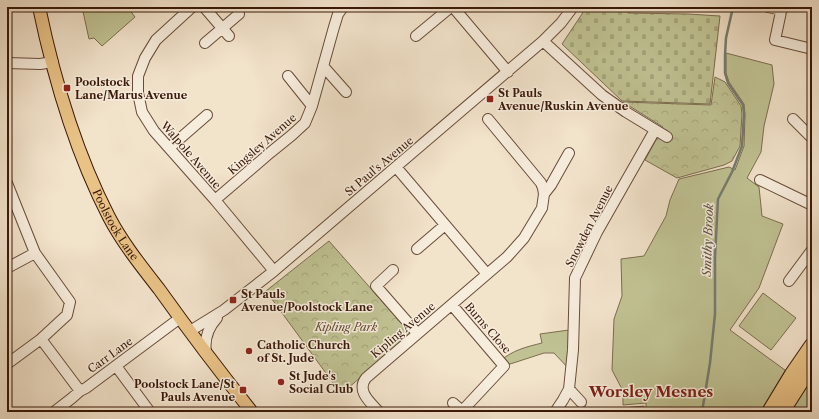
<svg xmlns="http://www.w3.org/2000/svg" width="819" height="419" viewBox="0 0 819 419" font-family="'Libre Caslon Text',serif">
	<defs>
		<pattern id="forest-crowns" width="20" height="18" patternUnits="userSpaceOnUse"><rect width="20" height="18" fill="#c0c293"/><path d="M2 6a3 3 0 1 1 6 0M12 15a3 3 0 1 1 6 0" fill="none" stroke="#a6a67d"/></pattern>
		<pattern id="cemetery-stones" width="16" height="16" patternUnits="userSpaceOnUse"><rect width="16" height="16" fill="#c0c293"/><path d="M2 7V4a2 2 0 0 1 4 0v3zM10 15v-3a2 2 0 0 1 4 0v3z" fill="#a6a67d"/></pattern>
	</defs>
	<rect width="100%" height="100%" fill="#f2e3cb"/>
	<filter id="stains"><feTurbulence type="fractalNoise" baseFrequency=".005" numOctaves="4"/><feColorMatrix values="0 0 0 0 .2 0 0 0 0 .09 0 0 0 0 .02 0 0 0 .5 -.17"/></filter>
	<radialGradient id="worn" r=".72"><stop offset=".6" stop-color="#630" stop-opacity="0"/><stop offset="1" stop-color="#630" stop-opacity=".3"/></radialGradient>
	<path fill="#c0c293" stroke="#7c6d4e" d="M82,7h49l-2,2 6,8 -33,29 -8,-8 -5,1z
		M726,53l46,12 2,19 -10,42 -3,26 -14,26 12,9 3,29 21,8 -24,64 -29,42 59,43 -23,39h-120v-9l-23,2v-14l-11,-21 2,-51 8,-23 -1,-37 23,-3 22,-40 4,-16 9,-21 50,-12 6,3 9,-24 1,-31 -1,-11 -15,-22 -3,-9z
		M763,293l33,25 -25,32 -32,-24z
		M569,330l2,41 -17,-18h-10l-40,13 -4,-5c13,-11 26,-14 42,-18l-2,-9z
		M812,378v34h-21z
		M644,406l-1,6h-27l5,-4z"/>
	<path fill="url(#forest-crowns)" stroke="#7c6d4e" d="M715,77l10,5 16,24 1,8 -2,32 -8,15 -8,4 -47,13 -32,-18 18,-33 -40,-25 88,3z
		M329,241l81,92 -65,58h-6l-73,-100z"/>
	<path fill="url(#cemetery-stones)" stroke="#7c6d4e" d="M585,7h43v6l60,1 32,2 -10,88 -88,-3 -60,-57 20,-30z"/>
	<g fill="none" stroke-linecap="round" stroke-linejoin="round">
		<path stroke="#747c70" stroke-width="2.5" d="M702,412l8,-49 5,-49v-57l3,-58 14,-27 10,-26 2,-32 -1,-9 -15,-22 -3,-10v-18l1,-17 7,-31"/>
		<g stroke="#674b39" stroke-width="12">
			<path id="minor" d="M192,7l-36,33 -11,18 -7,18v17l4,19 12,19 61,69 59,71
				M204,7l25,29
				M453,7l55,65
				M768,7l14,3
				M782,7l-7,33 37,9
				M416,36l35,-29
				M543,41l59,54 24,17 41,25
				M205,43l34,-29
				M7,63l33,1 13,-2
				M323,66l23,26
				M288,76l24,30
				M793,119l19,19
				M169,148l38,-33
				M396,167l91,107
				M760,180l52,25
				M7,183l28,70 35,49 -3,13 -26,24 -34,25
				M544,194l7,-9 18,-32
				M215,200l56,-48 21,-17 13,-12 7,-17 22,-79 4,-13 5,-7
				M417,249l28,-24
				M7,268l28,-15
				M393,270l-17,16 41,47
				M789,281l23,-31
				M452,305l52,61 -42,45 -9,-8
				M190,331l34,-21 50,-39 269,-230 18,-18 12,-16
				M41,339l39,52
				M206,352c-2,-13 2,-24 11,-34
				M116,366l34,46
				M569,389l12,13
				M54,412l18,-14 8,-7 6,-3 94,-70
				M379,412c-9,-10 -23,-21 -13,-34l141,-121 17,-19 18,-30 2,-14 -1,-6 -2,-5 -53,-64
				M555,412l8,-12 6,-11 4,-39 2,-72 22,-46 58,-102"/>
		</g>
		<g stroke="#391808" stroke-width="14">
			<g id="major">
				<path id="s1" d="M39,7c15,72 36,144 70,210 13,25 32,49 50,72 30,42 61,83 93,123"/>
			</g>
		</g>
		<g stroke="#391808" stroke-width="16">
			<path id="highway" d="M769,412l23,-38 20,-29
				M782,412l30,-47"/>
		</g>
		<use href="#minor" stroke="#f7eddd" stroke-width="10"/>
		<use href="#major" stroke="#e9c286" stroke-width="12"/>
		<use href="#highway" stroke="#e9c286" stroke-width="14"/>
	</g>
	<g fill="#8f2418" stroke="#f7eddd" stroke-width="1.5">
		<rect x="63" y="84" width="8" height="8" rx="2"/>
		<rect x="486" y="95" width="8" height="8" rx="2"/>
		<rect x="229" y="296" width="8" height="8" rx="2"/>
		<circle cx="249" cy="351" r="4"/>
		<circle cx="281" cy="382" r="4"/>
		<rect x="239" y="386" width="8" height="8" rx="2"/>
	</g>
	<g text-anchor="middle" stroke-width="3" stroke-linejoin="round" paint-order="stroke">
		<g font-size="11" font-weight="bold" fill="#391808" stroke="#f7eddd" text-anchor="start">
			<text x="75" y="86">Poolstock<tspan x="75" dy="13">Lane/Marus Avenue</tspan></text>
			<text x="498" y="97">St Pauls<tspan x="498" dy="13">Avenue/Ruskin Avenue</tspan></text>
			<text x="241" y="298">St Pauls<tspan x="241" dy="13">Avenue/Poolstock Lane</tspan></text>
			<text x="257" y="349">Catholic Church<tspan x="257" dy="13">of St. Jude</tspan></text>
			<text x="289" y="380">St Jude's<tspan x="289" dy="13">Social Club</tspan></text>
			<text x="235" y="388" text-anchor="end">Poolstock Lane/St<tspan x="235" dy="13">Pauls Avenue</tspan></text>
		</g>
		<g font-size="11" fill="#391808" stroke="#f7eddd">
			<text transform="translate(262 144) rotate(-41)" y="4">Kingsley Avenue</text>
			<text transform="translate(191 155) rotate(49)" y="4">Walpole Avenue</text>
			<text transform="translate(379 166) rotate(-40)" y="4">St Paul's Avenue</text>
			<text dy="4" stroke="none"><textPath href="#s1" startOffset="232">Poolstock Lane</textPath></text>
			<text transform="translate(589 226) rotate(-63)" y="4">Snowden Avenue</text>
			<text transform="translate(488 328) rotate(49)" y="4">Burns Close</text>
			<text transform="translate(403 330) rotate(-40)" y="4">Kipling Avenue</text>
			<text transform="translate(110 355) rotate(-36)" y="4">Carr Lane</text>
		</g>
		<g font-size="11" font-style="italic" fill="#624b32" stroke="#f7eddd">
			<text x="346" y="331">Kipling Park</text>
		</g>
		<g font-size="12" font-style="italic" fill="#5b5245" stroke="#f7eddd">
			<text transform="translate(708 240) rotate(-88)" y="4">Smithy Brook</text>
		</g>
		<g font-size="15" font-weight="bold" fill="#7a1f14" stroke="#f7eddd">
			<text x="651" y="397">Worsley Mesnes</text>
		</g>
	</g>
	<rect width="819" height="419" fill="none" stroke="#f2e3cb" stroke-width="24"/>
	<rect x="8" y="8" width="803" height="403" fill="none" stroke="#391808" stroke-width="2"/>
	<rect x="12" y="12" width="795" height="395" fill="none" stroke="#391808"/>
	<rect width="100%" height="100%" filter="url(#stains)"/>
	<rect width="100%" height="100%" fill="url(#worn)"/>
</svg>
